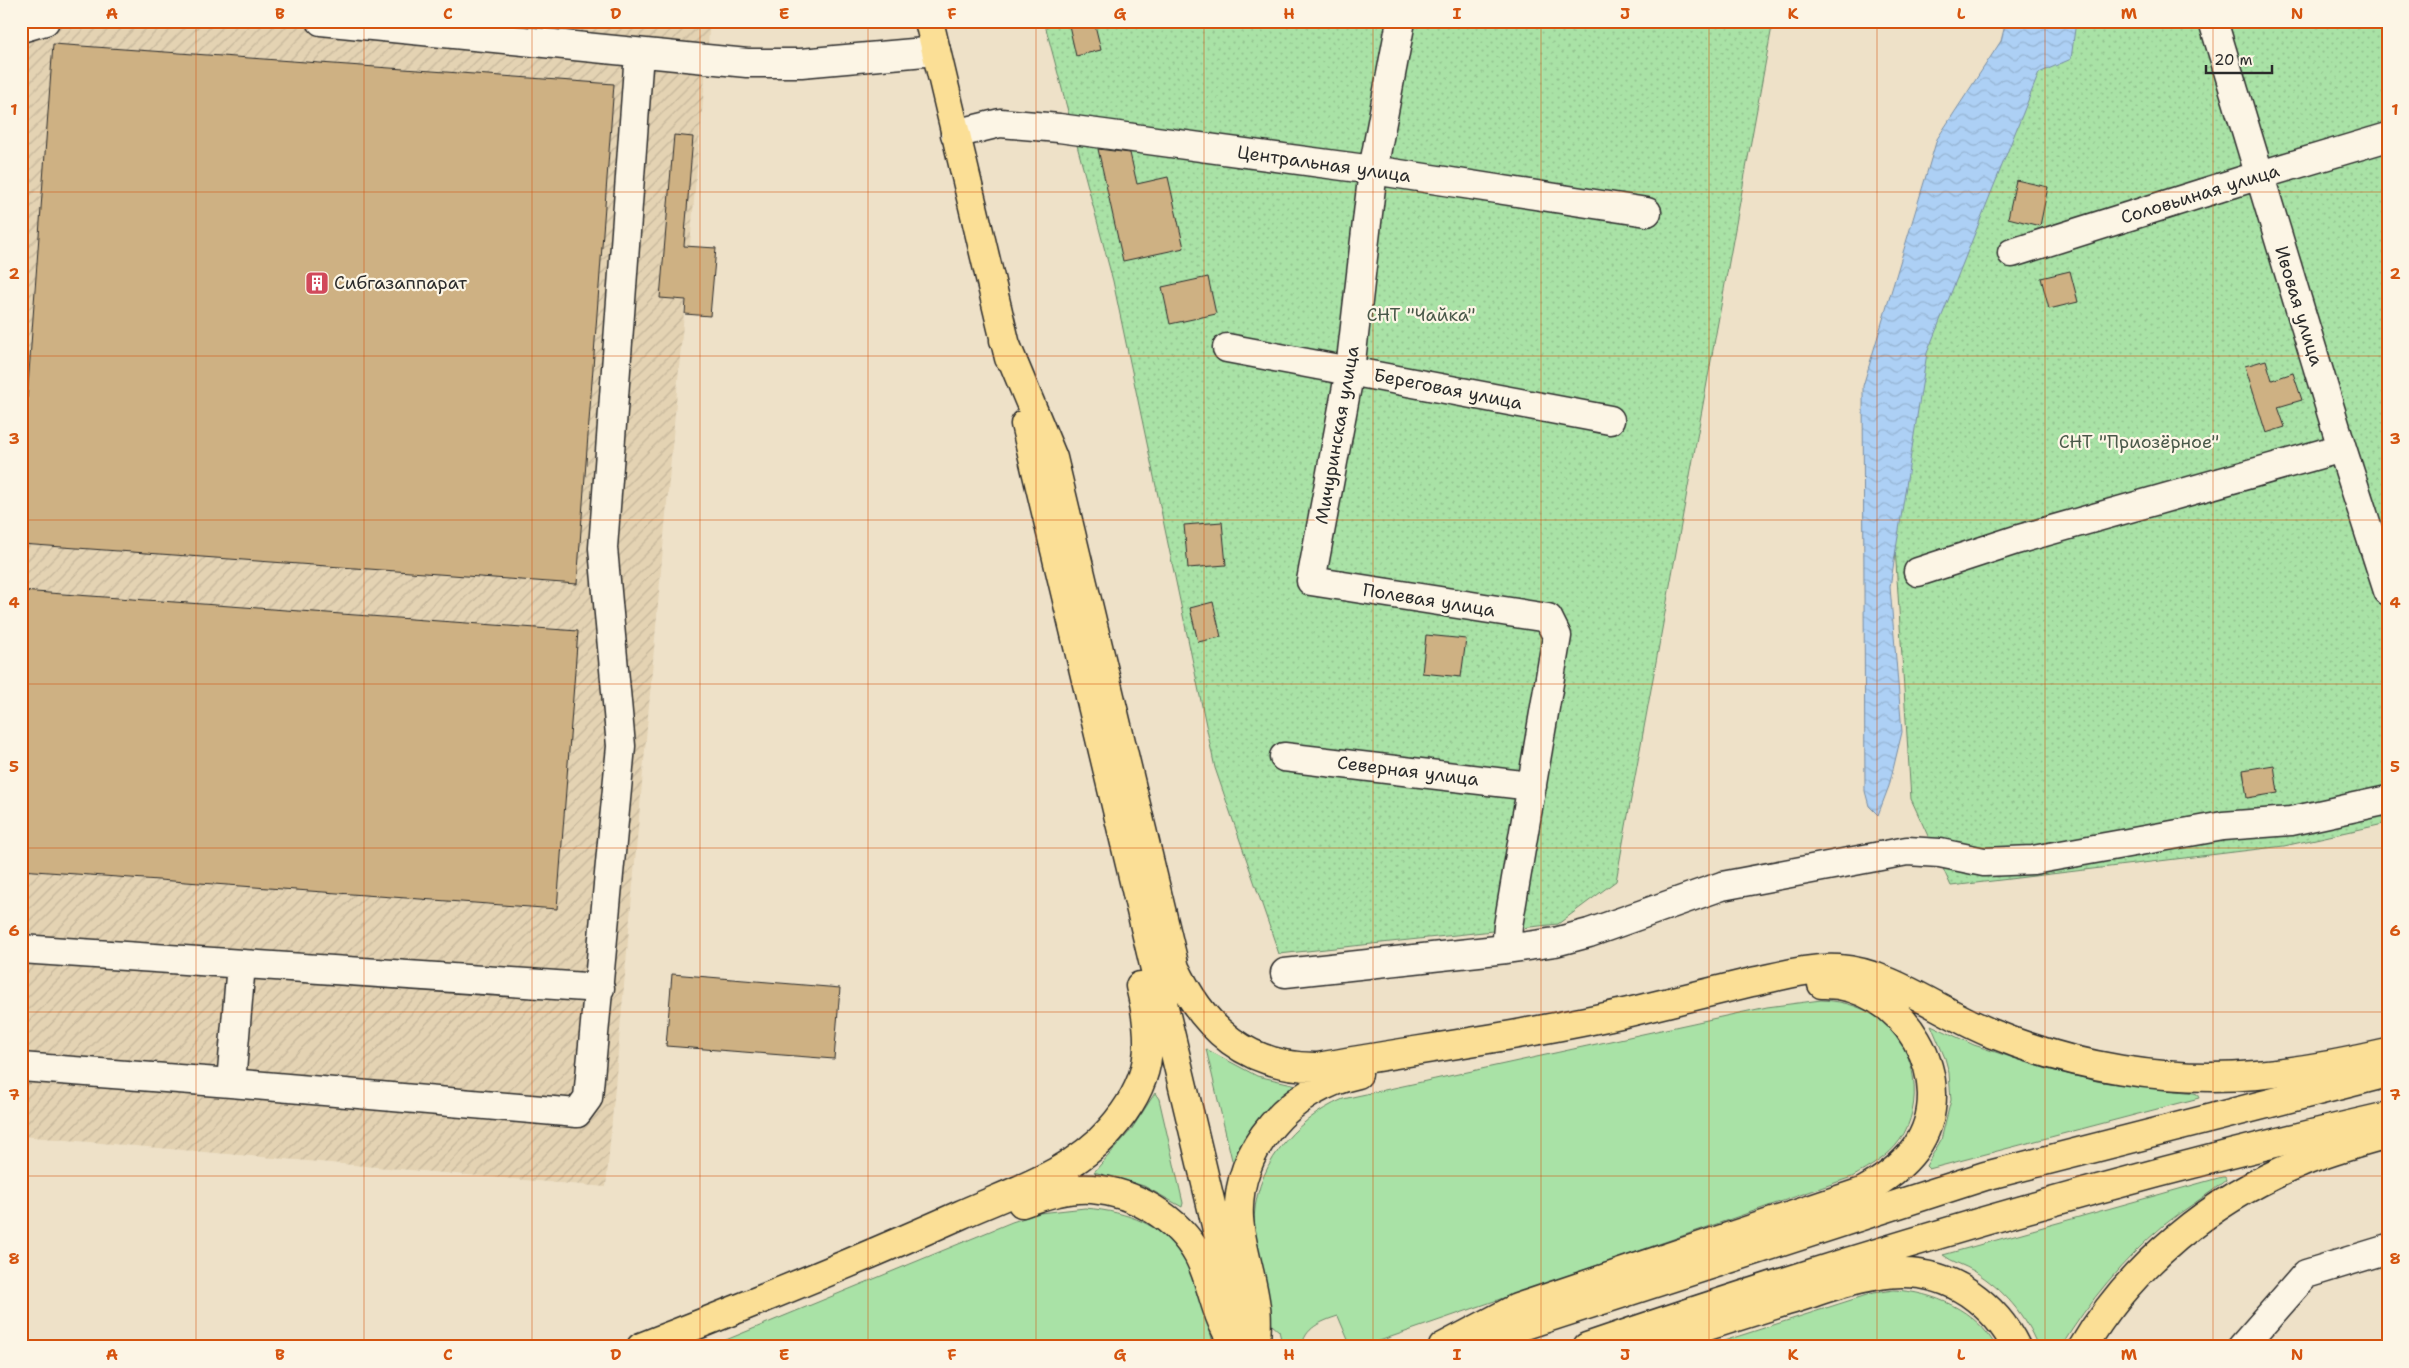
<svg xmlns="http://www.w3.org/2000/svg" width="2409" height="1368" viewBox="0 0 2409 1368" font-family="'Shantell Sans',sans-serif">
	<defs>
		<pattern id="industrial-furrows" width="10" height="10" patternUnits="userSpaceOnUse" patternTransform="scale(1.25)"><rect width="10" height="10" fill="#e4d3b3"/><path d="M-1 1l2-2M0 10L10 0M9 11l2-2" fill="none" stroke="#c4b59a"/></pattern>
		<pattern id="park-dots" width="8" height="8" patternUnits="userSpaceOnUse" patternTransform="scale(1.25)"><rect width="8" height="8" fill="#a9e2a6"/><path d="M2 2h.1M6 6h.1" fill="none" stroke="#92c28f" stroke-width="1.8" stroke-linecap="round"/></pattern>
		<pattern id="water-waves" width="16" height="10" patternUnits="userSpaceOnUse" patternTransform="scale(1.25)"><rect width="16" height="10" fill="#add0f5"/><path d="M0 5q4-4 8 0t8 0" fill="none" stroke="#95b3d2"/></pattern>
	</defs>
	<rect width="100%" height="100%" fill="#eee1c8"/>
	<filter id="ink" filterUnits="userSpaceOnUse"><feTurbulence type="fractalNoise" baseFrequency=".02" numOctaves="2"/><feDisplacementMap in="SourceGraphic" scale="10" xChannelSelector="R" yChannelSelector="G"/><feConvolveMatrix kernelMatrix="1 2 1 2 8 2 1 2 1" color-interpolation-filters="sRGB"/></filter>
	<g filter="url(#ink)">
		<path fill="url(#industrial-furrows)" d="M21,21h689l-104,1166 -585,-51z"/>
		<path fill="#a9e2a6" stroke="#6a8668" d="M1821,1000c24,1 46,8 64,23 32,28 39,82 15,117 -12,17 -30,27 -48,37l-490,170h-11l-13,-31c-16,5 -34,12 -36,31h-19l-4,-16 -7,-6c-5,-23 -9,-46 -13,-68 -2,-10 -5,-21 -5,-31 -1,-57 38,-105 89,-127l424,-92z
			M1931,1025l43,20 73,24 54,13 93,11 3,1 2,4 -270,71 -3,-3 15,-26 10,-40 -2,-27 -4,-15z
			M1206,1049l51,27 40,9 -63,77 -2,-2z
			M1155,1093l4,6 24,104 -1,4 -38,-21 -50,-14 37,-42z
			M2222,1177h3l1,3c-19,16 -42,29 -62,45 -41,35 -75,76 -103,122h-23c-13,-33 -34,-57 -64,-76 -10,-6 -22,-9 -31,-16z
			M1085,1208c94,8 109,57 129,139h-505l303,-125 28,-9z
			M1894,1290c39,2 83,20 102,57h-291l168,-54z"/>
		<path fill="url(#park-dots)" stroke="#6a8668" d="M1044,21h729l-157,860 -58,43 -279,30 -64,-186 -102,-487z
			M2029,21h359v802l-104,23 -333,40 -40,-87 -25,-395z"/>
		<path fill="url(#water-waves)" stroke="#798ea4" d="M2006,21h70l-5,38 -32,14 -112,280 -37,234 12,145 -13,54 -11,29 -9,-9 -4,-15 -2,-405 74,-247 64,-98z"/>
		<path fill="#ceb183" stroke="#2b2b2b" d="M1068,21h26l7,29 -25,6z
			M53,44l561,40 -37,500 -556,-40v-62z
			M674,135l19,2 -9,109 32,2 -6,68 -25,-2 1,-14 -26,-2z
			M1098,149l32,4 7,31 31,-7 16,71 -61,13z
			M2016,180l32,7 -8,39 -32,-8z
			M2070,271l8,31 -29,7 -8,-31z
			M1208,277l8,37 -46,10 -8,-37z
			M2266,360l6,20 21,-7 9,27 -24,7 7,20 -19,6 -21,-67z
			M1222,522l4,43 -38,3 -4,-43z
			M21,591l557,40 -21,278 -536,-39z
			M1213,602l8,35 -23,5 -8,-34z
			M1426,635l40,4 -5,38 -39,-4z
			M2274,765l4,28 -31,5 -4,-28z
			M672,974l168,14 -6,71 -168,-13z"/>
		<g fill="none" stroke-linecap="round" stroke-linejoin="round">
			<g stroke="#2b2b2b" stroke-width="31">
				<path id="minor" d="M321,21l426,42h54l135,-12
					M1401,21l-28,149 -23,200 -39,211 237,37 9,18 -49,290 -2,23
					M2213,21l129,427 46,143
					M21,28l24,-7
					M955,134l45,-11 59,5 314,42 274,42
					M2012,253l248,-78 128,-38
					M1227,348l383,72
					M1918,572l98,-32 326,-92
					M1284,757l248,29
					M21,949l579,39
					M1285,973l221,-24 49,-7 34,-9 133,-47 185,-35 33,2 44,9 49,-2 190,-34 68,-5 97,-21
					M21,1067l210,16 346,30 11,-15 33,-352 -18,-198 36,-495
					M231,1083l10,-119
					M2242,1347l64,-73 82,-25"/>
			</g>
			<g stroke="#2b2b2b" stroke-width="31">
				<path id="major" d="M929,21l80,337
					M1004,340l49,118 122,510c29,61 72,100 143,99 103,-18 208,-32 311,-55 41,-10 82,-20 123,-30 29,-6 58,-15 87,-13 51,3 104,45 152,64 81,34 178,50 266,42 44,-4 88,-12 131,-22
					M1025,424l220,923
					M1022,1203c22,-8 46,-16 70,-14 42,3 86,29 106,66 13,24 15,51 28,75
					M641,1347c108,-42 214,-85 319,-132 51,-23 112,-41 150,-85 42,-48 45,-84 30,-144
					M1256,1347c0,-13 2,-26 0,-39 -3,-30 -15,-59 -17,-90 -4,-70 53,-130 119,-144
					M1443,1347l74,-39 345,-116c20,-11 39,-24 53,-43 48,-68 -13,-167 -93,-165
					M1643,1347c48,-16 96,-31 144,-46 62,-19 123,-48 182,-8 20,14 36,31 47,54
					M2083,1347c48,-82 130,-149 218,-184 28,-12 58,-20 87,-28"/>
			</g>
			<g stroke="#2b2b2b" stroke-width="31">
				<path id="highway" d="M1457,1347l528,-171 403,-103
					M1587,1347c263,-90 530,-169 801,-231"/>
			</g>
			<use href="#minor" stroke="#fcf5e5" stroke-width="28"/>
			<use href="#major" stroke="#fbdf96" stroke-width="28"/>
			<use href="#highway" stroke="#fbdf96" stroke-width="28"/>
		</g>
	</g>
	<path fill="none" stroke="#d5540f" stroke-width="1" stroke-opacity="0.55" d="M196,21v1326M364,21v1326M532,21v1326M700,21v1326M868,21v1326M1036,21v1326M1204,21v1326M1373,21v1326M1541,21v1326M1709,21v1326M1877,21v1326M2045,21v1326M2213,21v1326M21,192h2367M21,356h2367M21,520h2367M21,684h2367M21,848h2367M21,1012h2367M21,1176h2367"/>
	<defs>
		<g id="building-square" transform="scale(1.25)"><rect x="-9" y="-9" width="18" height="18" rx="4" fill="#d1495b" stroke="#fcf5e5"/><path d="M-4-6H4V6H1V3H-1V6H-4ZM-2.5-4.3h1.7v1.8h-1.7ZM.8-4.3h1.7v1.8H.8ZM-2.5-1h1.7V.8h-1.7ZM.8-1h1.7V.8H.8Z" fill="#fff"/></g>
	</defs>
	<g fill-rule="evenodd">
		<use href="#building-square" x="317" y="283"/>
	</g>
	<g text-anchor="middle" stroke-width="4.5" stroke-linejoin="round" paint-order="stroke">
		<g font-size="18" fill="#2b2b2b" stroke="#fcf5e5">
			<text transform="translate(1324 164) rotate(8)" y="6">Центральная улица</text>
			<text transform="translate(2200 194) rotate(-17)" y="6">Соловьиная улица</text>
			<text transform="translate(2299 306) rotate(73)" y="6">Ивовая улица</text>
			<text transform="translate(1448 389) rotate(11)" y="6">Береговая улица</text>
			<text transform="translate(1337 435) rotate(-80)" y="6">Мичуринская улица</text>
			<text transform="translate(1429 600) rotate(9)" y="6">Полевая улица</text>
			<text transform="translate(1408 771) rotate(7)" y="6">Северная улица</text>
		</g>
		<g font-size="18" fill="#2b2b2b" stroke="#fcf5e5" text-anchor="start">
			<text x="334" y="289">Сибгазаппарат</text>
		</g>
		<g font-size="18" fill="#4a594a" stroke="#fcf5e5">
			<text x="1421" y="321">СНТ "Чайка"</text>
			<text x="2139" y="448">СНТ "Приозёрное"</text>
		</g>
	</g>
	<rect width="2409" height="1368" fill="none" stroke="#fcf5e5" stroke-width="55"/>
	<path d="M2206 65v8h66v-8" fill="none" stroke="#2b2b2b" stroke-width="2.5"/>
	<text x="2214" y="65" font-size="15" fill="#2b2b2b" stroke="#fcf5e5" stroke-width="4" paint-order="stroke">20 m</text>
	<rect x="28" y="28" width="2354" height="1312" fill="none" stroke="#d5540f" stroke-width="2"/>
	<g font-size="16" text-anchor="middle" font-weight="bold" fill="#d5540f">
		<text x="112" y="19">A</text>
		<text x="280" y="19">B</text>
		<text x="448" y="19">C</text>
		<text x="616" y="19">D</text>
		<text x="784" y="19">E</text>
		<text x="952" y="19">F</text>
		<text x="1120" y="19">G</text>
		<text x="1289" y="19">H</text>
		<text x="1457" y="19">I</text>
		<text x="1625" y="19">J</text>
		<text x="1793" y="19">K</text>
		<text x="1961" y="19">L</text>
		<text x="2129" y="19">M</text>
		<text x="2297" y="19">N</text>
		<text x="14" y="115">1</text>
		<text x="2395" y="115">1</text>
		<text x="14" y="279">2</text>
		<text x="2395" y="279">2</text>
		<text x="14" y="444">3</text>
		<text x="2395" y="444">3</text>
		<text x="14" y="608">4</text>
		<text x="2395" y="608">4</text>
		<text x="14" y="772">5</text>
		<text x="2395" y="772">5</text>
		<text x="14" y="936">6</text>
		<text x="2395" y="936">6</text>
		<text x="14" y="1100">7</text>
		<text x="2395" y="1100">7</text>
		<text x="14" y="1264">8</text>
		<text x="2395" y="1264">8</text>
		<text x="112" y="1360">A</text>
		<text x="280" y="1360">B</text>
		<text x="448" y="1360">C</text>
		<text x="616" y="1360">D</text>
		<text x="784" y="1360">E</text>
		<text x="952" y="1360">F</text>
		<text x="1120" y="1360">G</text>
		<text x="1289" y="1360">H</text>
		<text x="1457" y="1360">I</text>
		<text x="1625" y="1360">J</text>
		<text x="1793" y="1360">K</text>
		<text x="1961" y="1360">L</text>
		<text x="2129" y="1360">M</text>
		<text x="2297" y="1360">N</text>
	</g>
</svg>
